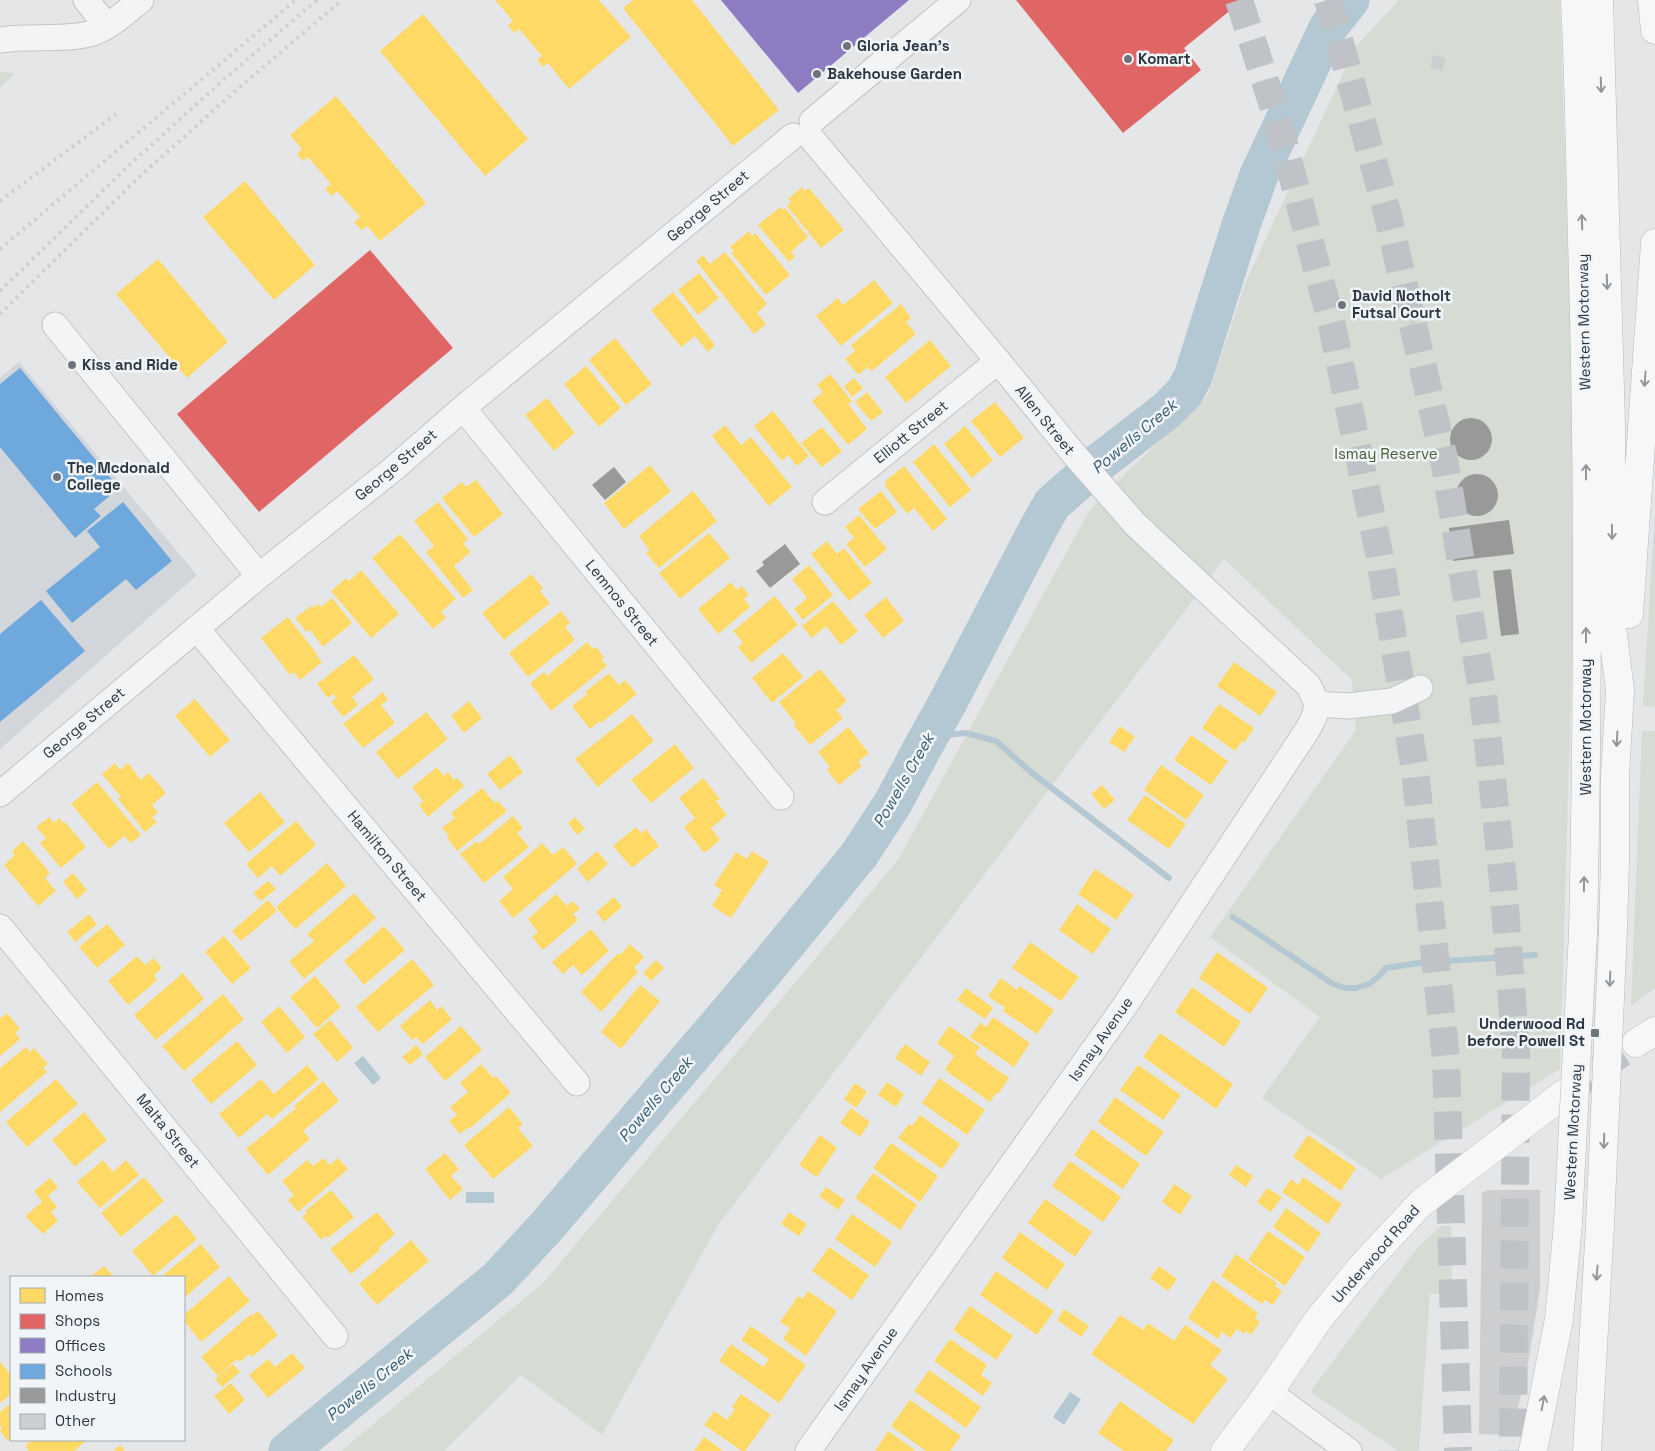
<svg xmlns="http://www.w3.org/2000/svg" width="1655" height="1451" viewBox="0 0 1655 1451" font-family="'Space Grotesk',sans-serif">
	<rect width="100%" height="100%" fill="#e4e6e8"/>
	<path fill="#d2d6db" d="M19,362l178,213 -197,174v-371z"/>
	<path fill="#d6dcd4" d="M1399,0h161l12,384 1,244 -13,441 -179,110 -119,-81 58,-81 -110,-80 146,-207 -4,-50 -128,-121 -506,666 -116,210 -81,-60 -77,76h-103l203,-169 354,-422 191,-349 35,-36 84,-80 39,-116 109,-233z
		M0,72l16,1 -16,15z
		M1655,508v199l-12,-1z
		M1642,731h13v257l-24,18z
		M1441,1226h10l1,68h-22l-11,157h-21l-88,-59 108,-145z"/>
	<path fill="#b3c8d3" d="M363,1056l18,22 -8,7 -19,-22z
		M466,1192h28v11h-28z
		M1070,1392l11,7 -17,26 -11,-8z"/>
	<path fill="#ffd966" d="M495,0h104l32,37 -62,52 -21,-26 -5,4 -6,-7 5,-4 -23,-27 -5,4 -6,-8 5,-4z
		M633,0h59l87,110 -46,36 -110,-138z
		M423,14l105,125 -43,37 -105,-125z
		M336,96l90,107 -46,38 -13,-15 -6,4 -7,-8 6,-5 -23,-26 -5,5 -7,-7 6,-5 -23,-27 -5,4 -6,-7 5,-5 -12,-14z
		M245,181l70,84 -41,35 -71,-83z
		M802,187l3,4 4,-3 35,42 -23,18 -34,-42 4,-4 -3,-3z
		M780,207l3,3 2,-2 23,29 -17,15 4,5 -6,5 -31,-37z
		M749,231l3,5 3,-3 35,42 -24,20 -35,-42 3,-2 -4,-4z
		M725,252l42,52 -10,9 9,11 -12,10 -58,-73 7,-6 7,9z
		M158,259l70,83 -41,36 -71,-84z
		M699,273l20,25 -21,17 -20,-25z
		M874,280l19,23 -52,43 -25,-30 22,-18 5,7z
		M673,292l42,53 -7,7 -13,-16 -14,11 -30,-37z
		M901,304l10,14 -5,4 10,12 -44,37 -4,-4 -10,8 -13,-16 10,-8 -4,-6z
		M615,338l37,46 -26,21 -37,-45z
		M930,340l21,26 -45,37 -21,-26z
		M586,366l35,42 -22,19 -35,-43z
		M830,374l22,27 -4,3 19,25 -19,16 -36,-44 11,-9 -6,-7z
		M854,378l9,10 -11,9 -8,-11z
		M867,392l16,20 -12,9 -16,-19z
		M547,398l28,35 -21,18 -29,-36z
		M995,402l29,36 -24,19 -29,-36z
		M773,411l36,45 -12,10 -9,-11 -6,6 -28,-35z
		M725,425l16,20 10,-8 41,50 -23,19 -57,-70z
		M965,426l28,34 -21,18 -28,-34z
		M822,427l20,24 -20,16 -21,-24z
		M934,444l37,46 -21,17 -37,-45z
		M650,465l21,26 -47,38 -20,-26z
		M904,466l43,53 -14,12 -19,-23 -7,6 -22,-28 2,-2 -3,-2z
		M476,480l27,34 -29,23 -32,-39 20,-16 4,5z
		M693,491l24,30 -58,47 -13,-15 3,-3 -10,-14z
		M881,491l16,21 -22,17 -17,-20z
		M438,502l30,37 -5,4 8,9 -17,14 19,24 -10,8 -37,-46 8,-6 -20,-25z
		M859,515l28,34 -22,18 -19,-23 8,-6 -9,-11z
		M709,533l21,25 -50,41 -21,-26z
		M400,534l56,65 -15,13 5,6 -13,11 -61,-71z
		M827,541l10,13 7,-6 28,35 -23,18 -38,-47z
		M809,565l24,30 -30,25 -9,-11 13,-11 -15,-19z
		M361,570l38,44 -28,24 -40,-47 15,-13 3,3z
		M531,574l12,14 -3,3 10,12 -46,37 -22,-27z
		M731,582l6,8 5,-4 7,9 -5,4 6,8 -32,27 -20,-25z
		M775,596l23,29 -47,38 -13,-16 5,-4 -10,-12z
		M886,597l18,24 -21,17 -19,-23z
		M332,598l20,25 -29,24 -13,-17 -3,2 -12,-14 16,-12 2,2 5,-4 3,3z
		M833,601l25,30 -17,14 -15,-19 -14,12 -10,-12z
		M561,611l9,12 -5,4 10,13 -47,37 -19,-24z
		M288,617l29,37 -1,1 6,7 -22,18 -6,-8 -4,3 -29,-37z
		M587,642l6,7 3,-2 8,10 -3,2 6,7 -56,45 -21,-28 14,-11 3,4z
		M783,653l20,24 -31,26 -20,-25z
		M354,655l20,24 -22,18 6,8 -15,12 -12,-15 5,-4 -3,-4 -5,4 -11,-14z
		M1234,662l43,30 -17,24 -43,-30z
		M820,669l27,32 -11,9 7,8 -33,27 -16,-19 2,-2 -17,-22z
		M609,673l10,12 6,-5 12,14 -36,29 -1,-2 -10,8 -18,-23 15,-12 -2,-2z
		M383,692l5,8 -7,5 14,18 -32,25 -20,-24z
		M195,699l35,41 -20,17 -35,-41z
		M469,701l13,17 -18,15 -13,-17z
		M1219,704l35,24 -10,15 -2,-2 -7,10 -33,-23z
		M426,712l22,27 -50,40 -22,-27z
		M632,714l22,27 -56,46 -23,-28z
		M1120,726l15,11 -11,15 -15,-10z
		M848,727l21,26 -11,9 4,4 -23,19 -12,-15 3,-3 -12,-15z
		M1191,735l37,26 -17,24 -37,-25z
		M675,744l19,24 -43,35 -20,-23z
		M510,755l13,17 -23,18 -13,-16z
		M115,763l5,7 8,-7 13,17 8,-7 17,20 -14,12 6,7 -6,5 5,5 -12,10 -27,-33 3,-2 -19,-23z
		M1161,765l43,30 -18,25 -42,-30z
		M437,767l7,9 4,-4 6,8 3,-2 7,8 -36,31 -9,-12 4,-4 -11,-14z
		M703,778l17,21 -4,2 11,14 -16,13 9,12 -16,13 -20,-26 11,-9 -16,-20z
		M97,782l44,53 -10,8 -7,-7 -15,13 -38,-45z
		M1102,785l13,15 -11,9 -13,-15z
		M482,788l13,15 3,-2 9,10 -50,40 -10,-13 2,-2 -7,-8 13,-10 -4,-5z
		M260,792l25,30 -36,30 -25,-29z
		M1145,795l41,29 -17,25 -42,-29z
		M513,816l10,12 -6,5 12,14 -45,36 -24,-29 17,-13 2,3z
		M49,817l5,6 5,-5 4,5 2,-1 21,25 -25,21 -21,-25 6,-5 -10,-11z
		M575,817l10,12 -8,6 -9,-12z
		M296,821l20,24 -36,31 -8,-10 -14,12 -12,-14z
		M636,827l5,6 5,-4 13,17 -27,22 -19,-22z
		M23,841l27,32 -5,5 11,13 -18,15 -34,-41 11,-10 -3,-4z
		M542,843l11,12 10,-8 14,17 -64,54 -14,-17 14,-12 -10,-12z
		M597,851l11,13 -20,18 -11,-13z
		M752,851l17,11 -38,56 -19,-12 10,-16 -8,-5 22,-33 11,7z
		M327,863l19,23 -51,43 -19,-22z
		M1095,869l39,26 -18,25 -38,-26z
		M73,873l14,17 -10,9 -14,-17z
		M268,881l8,8 -15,12 -8,-8z
		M354,893l22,25 -72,61 -15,-18 25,-20 -7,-7z
		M556,894l11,12 6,-5 7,8 -7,5 5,6 -35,30 -11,-13 6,-5 -10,-13z
		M614,897l8,10 -18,15 -8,-10z
		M268,900l9,11 -36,30 -9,-10z
		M1077,904l34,25 -18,25 -34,-24z
		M89,914l8,10 -22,18 -8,-10z
		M107,924l18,21 -28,23 -18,-21z
		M384,926l21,24 -41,35 -20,-24z
		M591,929l18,22 -27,24 -9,-10 -10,9 -11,-12z
		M224,936l27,32 -19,16 -27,-32z
		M1030,942l49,35 -18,24 -49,-33z
		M630,944l14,13 -10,11 4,4 -37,40 -20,-20 37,-39 2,2z
		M1217,952l51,36 -18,26 -51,-36z
		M137,956l8,9 9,-7 8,10 -8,7 3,5 -29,25 -20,-24z
		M412,959l22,26 -56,47 -22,-25z
		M656,960l8,8 -13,13 -8,-8z
		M183,973l21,26 -48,41 -22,-25z
		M315,976l26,31 -24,21 -27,-31z
		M1001,978l16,12 3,-4 34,24 -17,24 -34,-23 2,-3 -17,-12z
		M640,985l20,16 -39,48 -20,-17z
		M1192,987l49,35 -17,25 -49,-35z
		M966,988l27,20 -8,11 -28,-19z
		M223,994l21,25 -60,52 -22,-25z
		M430,1000l7,10 4,-4 11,13 -29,25 -7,-7 -4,3 -12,-14z
		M279,1006l26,31 -18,16 -26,-31z
		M7,1013l13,16 -5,4 5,6 -20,17v-40l2,2z
		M993,1017l37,26 -16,24 -44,-30 10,-14 6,4z
		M330,1020l23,28 -16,14 -24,-28z
		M461,1026l21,24 -37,31 -20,-24z
		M949,1026l31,21 -5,7 34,24 -11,16 -2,-1 -6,9 -41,-29 -4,-4 9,-13 -17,-13z
		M1160,1033l73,51 -17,25 -73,-52z
		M237,1041l20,24 -46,39 -20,-24z
		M905,1044l25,18 -9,14 -26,-18z
		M416,1045l7,9 -13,11 -8,-8z
		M26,1047l4,5 4,-4 14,16 -5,4 4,4 -47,40v-44z
		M481,1064l12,14 3,-2 15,17 -42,36 -1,-2 -8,7 -11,-13 8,-6 -7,-8 18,-15 -8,-9z
		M307,1065l12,14 -47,40 -5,-5 -28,24 -20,-24 42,-35 13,15z
		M1138,1065l43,30 -18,25 -43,-30z
		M939,1078l46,32 -18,25 -45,-32z
		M56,1079l22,25 -51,43 -21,-25z
		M323,1081l16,20 -36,30 7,8 -42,36 -22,-26 50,-41 -2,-2z
		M887,1082l17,12 -8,13 -18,-12z
		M855,1083l12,9 -11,16 -12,-9z
		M1115,1097l49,35 -18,24 -48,-34z
		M509,1107l14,17 -5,4 15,18 -40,33 -29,-34z
		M851,1108l19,14 -10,15 -20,-14z
		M84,1112l23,28 -32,27 -23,-27z
		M920,1115l40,29 -18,25 -44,-31 11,-14 3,2z
		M1092,1129l48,35 -17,25 -49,-34z
		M820,1135l17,13 -20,29 -18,-12z
		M1308,1135l48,33 -15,23 -48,-34z
		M891,1143l47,33 -18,26 -47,-34z
		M445,1153l14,16 -8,7 12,13 -13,11 -25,-31z
		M323,1158l7,7 8,-7 10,11 -50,43 -10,-12 6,-5 -12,-14 25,-21 6,6z
		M103,1160l10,12 13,-12 13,15 -39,33 -23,-26z
		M1070,1161l51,36 -18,25 -51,-36z
		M1236,1165l17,11 -7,11 -17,-12z
		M873,1173l44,32 -17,25 -45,-32z
		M144,1177l20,24 -43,36 -20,-24z
		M1303,1177l39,27 -14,20 -46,-32 9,-13 7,6z
		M50,1178l8,9 -10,9 9,11 -6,5 7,9 -15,13 -18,-18 17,-14 -8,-11z
		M1174,1184l18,12 -12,19 -18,-13z
		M826,1187l19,13 -7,10 -19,-14z
		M1267,1188l15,9 -11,15 -14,-10z
		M331,1190l23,27 -26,21 -2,-2 -5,4 -19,-23 5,-4 -2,-2z
		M1045,1199l47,33 -17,25 -47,-34z
		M1286,1208l35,25 -13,19 -35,-25z
		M377,1212l18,22 -16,14 1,2 -29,24 -21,-25z
		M789,1212l18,12 -8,12 -18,-12z
		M176,1214l21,25 -44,37 -21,-25z
		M852,1214l40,28 -17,25 -40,-28z
		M1268,1231l37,26 -20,29 -37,-26z
		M1020,1232l45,32 -18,26 -45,-32z
		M411,1240l18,21 -52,44 -18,-21z
		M201,1244l19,23 -36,31v-21h-23z
		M829,1247l40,28 -17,25 -40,-29z
		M1236,1254l41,29 -2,3 7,5 -9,14 -8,-5 -3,4 -41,-28z
		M104,1266l9,10 -23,1z
		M1159,1266l18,13 -9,12 -18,-13z
		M996,1271l58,40 -17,24 -57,-40z
		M229,1276l21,25 -49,41 -17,-21v-6z
		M1213,1280l45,33 -3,5 5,4 -9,13 -5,-4 -2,3 -7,-5 -7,9 -8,-6 -4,7 -30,-21z
		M808,1291l29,20 -31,45 -23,-17 7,-11 -10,-6 18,-26 5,3z
		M970,1306l43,30 -17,24 -43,-30z
		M1064,1309l25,17 -8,11 -24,-17z
		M258,1311l20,24 -26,22 -3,-3 -9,8 -3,-3 -19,17 -17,-19 50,-43 1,2z
		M1120,1315l23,15 5,-7 26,18 11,-16 37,25 -12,15 18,14 -35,45 -102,-70z
		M751,1326l55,39 -27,38 -60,-42 12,-17 32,23 6,-8 -28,-19z
		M950,1339l37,26 -6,10 11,8 -9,13 -49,-35z
		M292,1353l13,15 -37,30 -19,-23 19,-16 7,8z
		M0,1362l11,13v19l-11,9z
		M233,1364l7,8 -18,15 -7,-8z
		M929,1370l52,37 -15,21 -52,-37z
		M231,1383l14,17 -16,14 -15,-18z
		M741,1394l30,21 -26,36h-3l-38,-26 10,-14 13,9 8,-11 -3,-2z
		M910,1400l51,36 -11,15h-24l-35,-25z
		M1120,1401l54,39 -8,11h-42l-26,-18z
		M11,1403v35l-3,3 -8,-10 2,-3 -2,-2v-14z
		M888,1431l28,20h-41z
		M704,1437l19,14h-29z
		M32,1440h55l-13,11h-45l-4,-5z
		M120,1445l5,6h-12z"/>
	<path fill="#e06666" d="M1016,0h227l-59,48 17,22 -78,63z
		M370,250l83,98 -194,164 -82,-98z"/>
	<path fill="#8e7cc3" d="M721,0h188l-111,93z"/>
	<path fill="#6fa8dc" d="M20,368l99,120 -25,21 7,7 -26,22 -75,-91v-63z
		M123,502l49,59 -36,29 -10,-11 -54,44 -26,-32 54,-44 -13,-16z
		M41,600l44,51 -85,71v-88z"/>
	<path fill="#999" d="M1450 439a21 21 0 1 1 42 0a21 21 0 1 1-42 0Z
		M614,467l12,15 -21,18 -13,-15z
		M1456 495a21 21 0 1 1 42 0a21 21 0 1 1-42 0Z
		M1509,520l5,34 -61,7 -4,-33z
		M785,544l15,20 -30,24 -14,-17 8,-6 -2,-3z
		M1511,569l8,65 -18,2 -8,-65z"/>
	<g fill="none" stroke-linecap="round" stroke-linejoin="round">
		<path stroke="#b3c8d3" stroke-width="6" d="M924,745l23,-10 19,-2 30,8 36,32 137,105
			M1233,917l100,67 12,4h11l13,-4 10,-8 7,-8 33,-5 116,-8"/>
		<path stroke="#b3c8d3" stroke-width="39" d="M288,1451l210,-172 49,-53 217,-255 95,-116 34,-52 31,-58 24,-43 91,-175 13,-23 49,-43 65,-50 18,-18 9,-16 48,-152 18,-50 69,-147 22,-28"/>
	</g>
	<path fill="#ccced0" d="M1433,55l13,3 -4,13 -12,-3z
		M1413,319l8,8 -14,14 -7,-7z
		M1488,1190h52v99l-12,74 -16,72 -33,-1 3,-241z"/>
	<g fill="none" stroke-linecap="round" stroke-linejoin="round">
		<path stroke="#bfc3c7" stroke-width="28" stroke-dasharray="28 14" stroke-linecap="butt" d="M1565,1093l71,-50"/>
		<path stroke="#bfc3c7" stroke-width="28" stroke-dasharray="28 14" stroke-linecap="butt" d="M1239,0l38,118 55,207 47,228 36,217 31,289 12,392
			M1328,0l59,212 57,247 39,237 20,185 13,171 -3,399"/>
		<g stroke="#c2c4c6" stroke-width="27">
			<path id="minor" d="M86,0l20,25
				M0,40c29,-5 66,1 93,-7 16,-5 35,-23 48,-33
				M812,121l146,-121
				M812,139l186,222 75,92 62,71 174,162 8,18
				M55,325l204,251
				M463,408l318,389
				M825,502l173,-141
				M197,629l380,454
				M1317,704l31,2 44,-5 28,-13
				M0,794l259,-218 133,-106 71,-62 330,-272
				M0,927l335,409
				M1269,1392l80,59
				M808,1451l316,-444 184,-278 6,-12 3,-13"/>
		</g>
		<g stroke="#c0c3c6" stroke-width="29">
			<path id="major" d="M1636,1043l19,-12
				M1225,1451l44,-59 49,-72 45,-55 58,-62 144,-110"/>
		</g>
		<g stroke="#b6babd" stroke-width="29">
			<path id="highway" d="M1575,0c4,80 5,159 7,239 7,231 6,463 1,694
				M1599,0l12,426 1,201 8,63 -5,86v85l-2,69
				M1652,0l3,30
				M1629,614l26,-371
				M1533,1451l26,-132 9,-96
				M1587,1451l13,-226"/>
		</g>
		<use href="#minor" stroke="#f3f4f5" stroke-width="25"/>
		<use href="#major" stroke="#f7f7f7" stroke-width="28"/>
		<use href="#highway" stroke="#f7f7f7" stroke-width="28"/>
		<path stroke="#ccced0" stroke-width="4" stroke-dasharray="2.5 5" stroke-linecap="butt" d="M0,201l119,-89
			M0,249l296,-249
			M0,291l124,-121 98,-89 95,-81
			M0,314l136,-134 97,-87 109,-93"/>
		<g stroke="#b6babd" stroke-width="29" stroke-linecap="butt">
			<path id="highway-bridge" d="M1568,1223l15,-290
				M1600,1225l13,-295"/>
		</g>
		<use href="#highway-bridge" stroke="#f7f7f7" stroke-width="28"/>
	</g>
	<defs><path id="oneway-shaft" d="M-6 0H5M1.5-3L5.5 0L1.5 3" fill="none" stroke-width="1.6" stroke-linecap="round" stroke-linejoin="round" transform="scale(1.25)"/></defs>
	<g stroke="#90979c">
		<use href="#oneway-shaft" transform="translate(1601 85) rotate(88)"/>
		<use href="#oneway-shaft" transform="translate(1582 222) rotate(-92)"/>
		<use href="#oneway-shaft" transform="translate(1607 282) rotate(88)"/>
		<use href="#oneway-shaft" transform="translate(1645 379) rotate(94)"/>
		<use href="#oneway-shaft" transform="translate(1586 472) rotate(-90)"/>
		<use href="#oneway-shaft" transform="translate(1612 532) rotate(89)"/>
		<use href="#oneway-shaft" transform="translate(1586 635) rotate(-90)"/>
		<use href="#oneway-shaft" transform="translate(1617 739) rotate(93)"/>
		<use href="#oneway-shaft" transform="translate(1584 884) rotate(-89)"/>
		<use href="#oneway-shaft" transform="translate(1610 979) rotate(92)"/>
		<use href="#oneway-shaft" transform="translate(1604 1141) rotate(92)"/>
		<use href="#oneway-shaft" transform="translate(1597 1273) rotate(94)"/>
		<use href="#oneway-shaft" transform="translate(1543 1403) rotate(-79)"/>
	</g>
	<g fill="#6b747c" stroke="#f2f5f7" stroke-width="2">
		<circle cx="847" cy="46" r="5"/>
		<circle cx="1128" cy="59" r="5"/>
		<circle cx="817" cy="74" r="5"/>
		<circle cx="1342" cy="305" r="5"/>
		<circle cx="72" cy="365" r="5"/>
		<circle cx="57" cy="477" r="5"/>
		<rect x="1590" y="1028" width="10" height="10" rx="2.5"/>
	</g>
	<g text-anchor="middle" stroke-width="5" stroke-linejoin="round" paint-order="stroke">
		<g font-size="15" font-weight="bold" fill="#2a3742" stroke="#f2f5f7" text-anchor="start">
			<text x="857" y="51">Gloria Jean's</text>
			<text x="1138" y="64">Komart</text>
			<text x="827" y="79">Bakehouse Garden</text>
			<text x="1352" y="301">David Notholt<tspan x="1352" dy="17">Futsal Court</tspan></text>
			<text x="82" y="370">Kiss and Ride</text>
			<text x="67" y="473">The Mcdonald<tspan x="67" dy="17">College</tspan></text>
			<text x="1585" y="1029" text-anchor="end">Underwood Rd<tspan x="1585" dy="17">before Powell St</tspan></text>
		</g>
		<g font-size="15" fill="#2a3742" stroke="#f2f5f7">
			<text transform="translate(708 206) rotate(-40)" y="5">George Street</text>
			<text transform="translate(1584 322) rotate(-91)" y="5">Western Motorway</text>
			<text transform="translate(1045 420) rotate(51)" y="5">Allen Street</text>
			<text transform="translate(911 432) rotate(-39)" y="5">Elliott Street</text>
			<text transform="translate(396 465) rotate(-40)" y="5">George Street</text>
			<text transform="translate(622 603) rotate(51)" y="5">Lemnos Street</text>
			<text transform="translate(84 723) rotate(-40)" y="5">George Street</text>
			<text transform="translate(1586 727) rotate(-90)" y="5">Western Motorway</text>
			<text transform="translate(387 856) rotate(50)" y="5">Hamilton Street</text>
			<text transform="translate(1101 1039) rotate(-55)" y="5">Ismay Avenue</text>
			<text transform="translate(168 1131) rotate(51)" y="5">Malta Street</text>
			<text transform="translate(1573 1132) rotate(-87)" y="5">Western Motorway</text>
			<text transform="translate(1376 1254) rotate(-49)" y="5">Underwood Road</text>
			<text transform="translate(866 1369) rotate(-55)" y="5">Ismay Avenue</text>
		</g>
		<g font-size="15" fill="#465e38" stroke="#f2f5f7">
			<text x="1386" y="459">Ismay Reserve</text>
		</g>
		<g font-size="16" font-style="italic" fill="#355d76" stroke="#f2f5f7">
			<text transform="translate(1134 436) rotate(-40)" y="6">Powells Creek</text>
			<text transform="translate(903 780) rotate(-60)" y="6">Powells Creek</text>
			<text transform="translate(655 1099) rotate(-50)" y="6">Powells Creek</text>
			<text transform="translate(369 1384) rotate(-39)" y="6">Powells Creek</text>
		</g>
	</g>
	<rect x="10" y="1276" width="175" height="165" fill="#f2f5f7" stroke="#a2a9af"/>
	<rect x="20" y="1288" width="25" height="15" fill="#ffd966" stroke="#a2a9af"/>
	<text x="55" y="1301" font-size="15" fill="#2a3742">Homes</text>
	<rect x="20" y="1314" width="25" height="15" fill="#e06666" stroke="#a2a9af"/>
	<text x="55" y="1326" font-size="15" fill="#2a3742">Shops</text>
	<rect x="20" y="1338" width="25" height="15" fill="#8e7cc3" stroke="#a2a9af"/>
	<text x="55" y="1351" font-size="15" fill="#2a3742">Offices</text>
	<rect x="20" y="1364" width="25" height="15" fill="#6fa8dc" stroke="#a2a9af"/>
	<text x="55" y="1376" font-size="15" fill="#2a3742">Schools</text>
	<rect x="20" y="1388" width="25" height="15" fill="#999999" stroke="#a2a9af"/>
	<text x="55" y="1401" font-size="15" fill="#2a3742">Industry</text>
	<rect x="20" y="1414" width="25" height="15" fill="#ccced0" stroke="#a2a9af"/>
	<text x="55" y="1426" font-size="15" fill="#2a3742">Other</text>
</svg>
